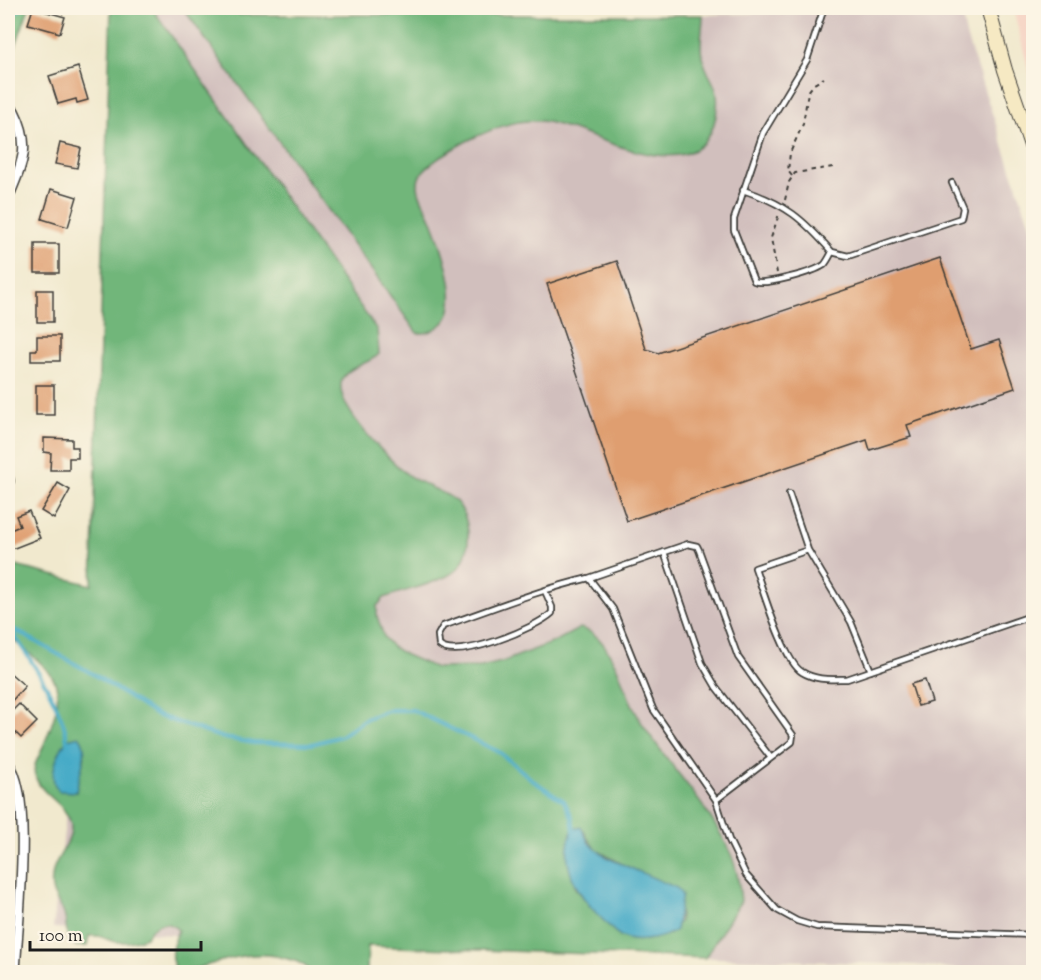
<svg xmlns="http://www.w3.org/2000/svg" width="1041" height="980" viewBox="0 0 1041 980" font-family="'Sorts Mill Goudy',serif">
	<rect width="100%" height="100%" fill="#fcf5e5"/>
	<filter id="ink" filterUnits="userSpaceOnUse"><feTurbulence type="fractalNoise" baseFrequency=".0167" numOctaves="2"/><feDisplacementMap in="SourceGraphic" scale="12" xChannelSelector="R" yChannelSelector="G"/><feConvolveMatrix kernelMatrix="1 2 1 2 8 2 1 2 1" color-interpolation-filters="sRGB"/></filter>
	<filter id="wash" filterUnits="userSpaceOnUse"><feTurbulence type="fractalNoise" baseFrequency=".008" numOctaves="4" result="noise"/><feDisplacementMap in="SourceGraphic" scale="24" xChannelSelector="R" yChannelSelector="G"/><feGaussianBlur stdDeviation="1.35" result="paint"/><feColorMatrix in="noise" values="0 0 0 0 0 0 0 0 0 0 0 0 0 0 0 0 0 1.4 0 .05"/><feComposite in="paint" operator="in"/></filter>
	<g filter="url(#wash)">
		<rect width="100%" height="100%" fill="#f1e9ce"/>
		<path fill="#f5d2c2" d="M1013,8h20v79l-4,-15z"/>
		<path fill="#d1bfbd" d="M111,8h124l5,7h463l101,-3 13,-4h143l7,31 66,195v738h-45l-74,-7 -546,-19 -315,-18 39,-342z"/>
		<path fill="#71b67a" stroke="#46694b" stroke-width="1.5" fill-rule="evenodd" d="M8,8h21l-21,59z
			M111,8h41l225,322 2,24c-9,10 -32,12 -37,26 -10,24 48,81 66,95 13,10 43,18 51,30 14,20 13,58 -10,70 -20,11 -44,15 -65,23l-7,8v10l7,21 8,10 14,8 30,13 45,-1 21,-5 54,-21 24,-13c19,4 28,22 36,38 10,22 15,42 29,62 26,39 59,73 81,116 10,18 13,37 15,57l-36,57 -337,-12 -1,26h-55c-9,-9 -16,-11 -28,-14 -38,-11 -69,8 -105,14 -13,-12 -6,-27 -1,-42 -12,-12 -26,-6 -32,7 -10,4 -23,7 -34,4 -9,-3 -12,-6 -23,-5l-2,10h-11l-8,-6c-2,-8 -1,-15 -3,-22 -4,-20 -18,-18 -12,-47 3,-16 23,-31 17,-50 -6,-19 -30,-26 -35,-46 -3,-9 4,-18 7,-26 28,-66 19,-71 -34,-113v-72l84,21zM63,746l22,11 -6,14 -3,21 -21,-26zM584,831c10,23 22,22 41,35 19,13 37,31 55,46v9l-10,13 -24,6 -28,-6 -43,-46 -7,-42z
			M183,8h52l5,7h463c0,12 -4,29 -1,41 6,26 20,27 14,60 -16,81 -123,15 -169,6 -28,-5 -49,5 -74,16 -11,5 -51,28 -54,40 -5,14 9,31 13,43 9,23 32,85 10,103 -9,7 -14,10 -25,9z"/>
		<path fill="#47abc7" stroke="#326472" stroke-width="1.5" d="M79,736c13,15 -1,37 -3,56l-17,-1c-13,-13 -1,-38 8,-52z
			M581,827l8,16 19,15 69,30 5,7 -6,35c-11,8 -35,13 -49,9 -10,-3 -17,-12 -25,-20 -24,-23 -45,-56 -29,-90z"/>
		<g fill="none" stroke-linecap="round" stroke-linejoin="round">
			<path stroke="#47abc7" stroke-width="4" d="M8,16l14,-8
				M8,626l85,48 63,41 68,23 30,5 58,1 29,-8 24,-17 23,-9h25l86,42 36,30 29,19 8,16 2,14
				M8,627c19,26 58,84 59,115"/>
		</g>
		<g id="blocks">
			<path fill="#df9e70" d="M33,8l32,9 -5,16 -32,-9z
				M78,67l10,33 -11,3 -1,-4 -18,5 -9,-28z
				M60,143l21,5 -4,20 -22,-4z
				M51,189l26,8 -9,30 -26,-8z
				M35,244h24v29h-24z
				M940,258l31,91 28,-9 16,48 -108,37 4,12 -41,13 -3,-10 -240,81 -80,-237 70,-23 29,88 12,4z
				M37,290h16v32h-16z
				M37,336h23v25h-29v-11h6z
				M36,385h18v30h-18z
				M44,438l28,1v8h6v11h-9v12h-19l1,-17 -7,-1z
				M58,483l12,7 -16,29 -13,-8z
				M29,511l11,27 -28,11 -4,-18 12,-5 -4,-10z
				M9,672l16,14 -17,19v-31z
				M925,680l7,22 -14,4 -7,-22z
				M19,704l18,18 -16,16 -13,-13v-10z"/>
		</g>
	</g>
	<g filter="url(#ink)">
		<use href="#blocks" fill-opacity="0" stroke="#3c3b37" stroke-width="1.5"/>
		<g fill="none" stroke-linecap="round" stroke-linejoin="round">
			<g stroke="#3c3b37" stroke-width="8">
				<path id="lane" d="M824,8l-17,52 -44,73 -29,86v11l20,51c10,5 60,-9 70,-16 3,-3 6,-9 8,-13l16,4 113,-38 2,-10 -11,-25
					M743,190c43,14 60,29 89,62
					M789,494l19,56 43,72 20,49
					M808,550l-53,18c8,22 29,94 47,104 15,9 29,7 45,7l187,-64
					M664,552l38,111 14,24 55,71
					M545,591l7,16v6c-16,15 -97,49 -113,32l-1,-10 5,-9c48,-17 96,-36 146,-48
					M716,800l76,-58 1,-7 -55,-78 -39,-107 -2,-4 -9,-2 -99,34 24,31 40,100 63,91 13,40 17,35 31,35 20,11 20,6 217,8"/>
			</g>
			<g stroke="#3c3b37" stroke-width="12">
				<path id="street" d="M8,198c14,-34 24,-52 6,-87
					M8,477l1,4
					M8,763c26,32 9,165 7,209"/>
			</g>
			<g stroke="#3c3b37" stroke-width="16">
				<path id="secondary" d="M988,8l17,62 29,84"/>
			</g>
			<path stroke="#3c3b37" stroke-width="2" stroke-dasharray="4.5 4.5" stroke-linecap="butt" d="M792,176l-4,-5 2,-18 13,-29 5,-32 6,-8 10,-6
				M785,200l4,-18 6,-9 38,-6
				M777,273l-6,-35 8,-24"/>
			<use href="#lane" stroke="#fff" stroke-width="4.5"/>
			<use href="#street" stroke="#fff" stroke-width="9"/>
			<use href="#secondary" stroke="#f6e9c3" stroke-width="14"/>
		</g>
	</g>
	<rect width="1041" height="980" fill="none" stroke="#fcf5e5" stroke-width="30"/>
	<path d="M30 941v9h171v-9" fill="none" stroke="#1c1c1c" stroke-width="3"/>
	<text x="39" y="941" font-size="18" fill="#1c1c1c" stroke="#fcf5e5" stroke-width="4.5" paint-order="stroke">100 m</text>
</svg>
